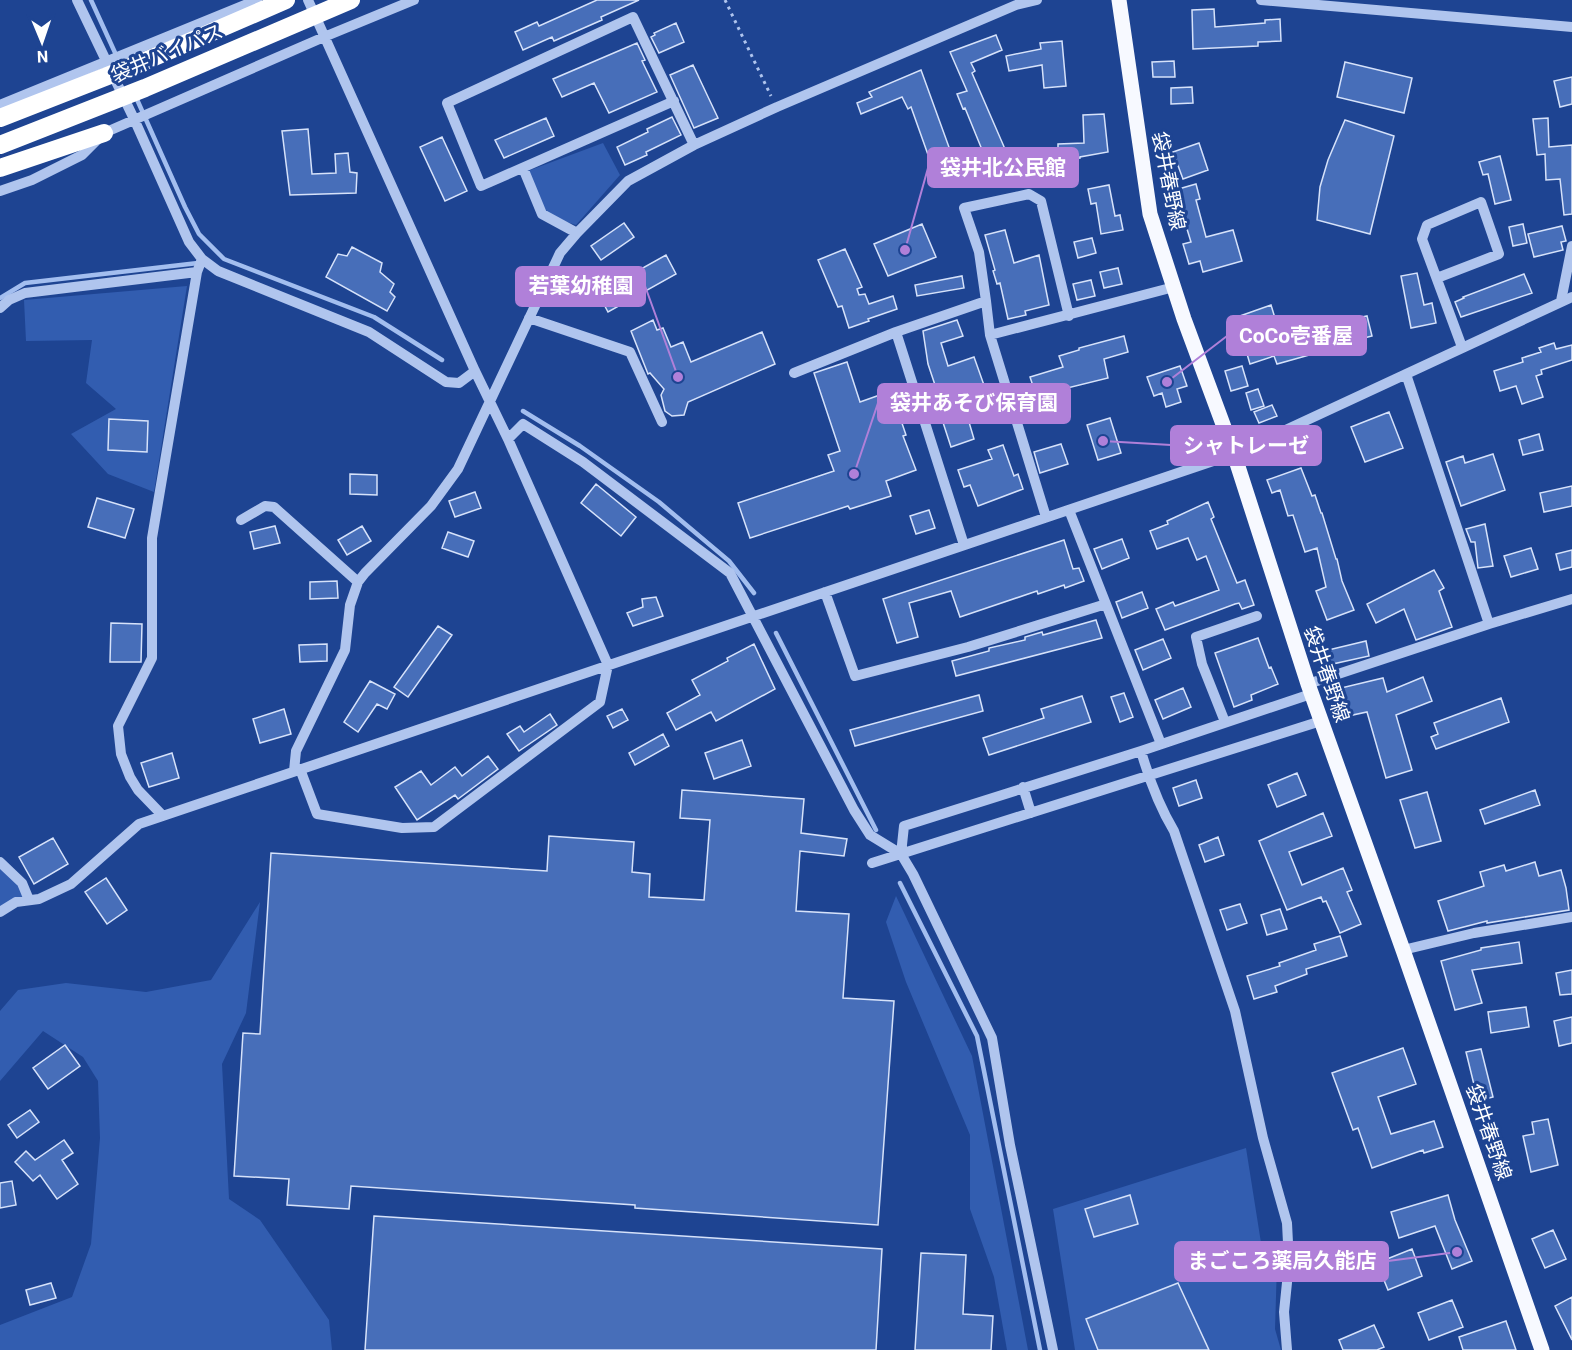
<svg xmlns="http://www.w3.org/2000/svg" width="1572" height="1350" viewBox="0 0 1572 1350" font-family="Roboto,'Noto Sans JP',sans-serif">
	<rect width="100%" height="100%" fill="#1e4492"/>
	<path fill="#325db0" d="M603,143l17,32 -44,50 -34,-11 -17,-42z
		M187,286l-33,206 -46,-18 -37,-40 45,-25 -30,-26 6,-43 -66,1 -2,-41z
		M0,865l13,10 16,25 -29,7z
		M896,896l76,160 56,294h-21l-13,-73 -24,-68v-74l-64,-153 -20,-60z
		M260,902l-14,111 -24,51 7,135 31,21 69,100 3,30h-332v-25l72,-28 19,-53 9,-106 -2,-57 -15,-24 -40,-26 -43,50v-70l18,-21 48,-7 80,9 65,-12z
		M1246,1148l19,120 12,-4 -2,65 6,21h-206l-22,-141z"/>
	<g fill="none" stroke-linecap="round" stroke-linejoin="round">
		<path stroke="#a3beef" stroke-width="4.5" d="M91,0l26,57
			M135,95l50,112 14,27 25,25 150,58 68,43
			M0,298l25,-15 173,-20
			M523,411l57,35 79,56 70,59 25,32
			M776,633l100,197
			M900,883l77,153 63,314"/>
	</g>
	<path fill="#476eb9" stroke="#d6e2fa" stroke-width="1.5" d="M597,0h42l-38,17 1,3 -48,21 -2,-4 -29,13 -8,-18 22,-10 2,4z
		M1214,9l1,18 50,-4v-3l15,-1 1,22 -23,1v4l-65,3 -1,-39z
		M676,23l8,19 -25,11 -8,-16 4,-2 -1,-2z
		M996,35l6,15 -31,13 4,8 -3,2 33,76 -20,8 -20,-49 -2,1 -6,-15 10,-3 -17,-39z
		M1062,41l4,45 -22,2 -2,-23 -33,6 -3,-15 35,-7 -1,-6z
		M637,43l8,17 -3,1 15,31 -48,21 -15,-30 -32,14 -9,-18z
		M1174,61l1,16h-22l-1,-15z
		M1345,62l67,16 -8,35 -67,-16z
		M693,65l25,53 -24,10 -24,-53z
		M921,70l37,102 -21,8 -26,-73 -3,2 -6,-12 -41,17 -4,-11 15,-6 -3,-5z
		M1572,77v27l-12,3 -6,-26z
		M1192,87l1,16 -22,1v-16z
		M1104,114l4,38 -28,5v1l-22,1v-15l26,-1 -1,-28z
		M672,117l9,18 -35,17 1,3 -22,10 -8,-18 31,-15 -1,-3z
		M546,118l8,18 -50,22 -9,-18z
		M1548,118l1,29 23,-2v69l-8,1 -4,-36 -14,1 -1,-26 -8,1 -4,-36z
		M1345,120l49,16 -24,98 -53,-14 3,-33 8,-27z
		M308,129l4,45 24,-1 -1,-19 13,-1 2,19 7,1 -1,20 -66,2 -8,-64z
		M442,137l25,54 -22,10 -25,-54z
		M1199,143l9,27 -25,9 -10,-27z
		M1500,156l11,44 -16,4 -7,-30 -5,1 -4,-13z
		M1196,184l4,15 -4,1 10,37 27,-7 9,31 -39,11 -3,-11 -11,3 -6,-20 8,-2 -16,-52z
		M1109,185l6,31 5,-1 3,15 -22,4 -5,-31 -5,1 -3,-15z
		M624,223l10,14 -33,23 -10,-14z
		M922,224l14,33 -48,19 -14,-32z
		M1523,224l4,19 -14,3 -4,-19z
		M1562,226l4,15 -5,1 2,8 -29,7 -6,-23z
		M1005,230l9,33 25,-8 10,50 -24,6 1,4 -18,4 -8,-36 -3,1 -4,-13 2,-1 -10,-35z
		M1092,238l4,15 -18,5 -4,-16z
		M352,247l30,16 -2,9 14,12 -4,8 5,5 -8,14 -61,-34 12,-23 9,2z
		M845,249l17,38 -5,2 2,6 6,-1 4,10 24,-8 4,13 -29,10 1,2 -20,7 -7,-22 -4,1 -20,-47z
		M666,255l10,19 -68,38 -10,-19z
		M1118,268l4,16 -18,4 -4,-16z
		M1417,273l7,32 8,-2 4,20 -25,5 -10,-52z
		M1524,274l8,19 -71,24 -6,-15 9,-4 -1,-1z
		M962,276l2,12 -47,8 -2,-11z
		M1091,280l4,16 -18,4 -4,-16z
		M1271,305l4,13 -20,7 7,22 46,-13 5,20 -36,10 -3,-8 -24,8 -6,-20 2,-1 -9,-26z
		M1367,316l5,20 -24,6 -5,-21z
		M653,320l4,10 6,-2 8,19 12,-5 8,20 71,-30 13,32 -87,38 -4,13 -12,1 -7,-5 -4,-16 3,-6 -14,-16 -2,1 -17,-43z
		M957,320l6,16 -22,7 7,23 26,-9 11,31 5,-1 5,16 -29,9 8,27 -23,8 -14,-43 4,-1 -13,-39 -5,-33z
		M1124,336l4,16 -24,7 4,19 -53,13 7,20 -25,8 -5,-16 6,-2 -8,-24 33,-10 -4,-11 20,-6v-2z
		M1554,343l2,6 16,-4v15l-31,10 1,4 -6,2 7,21 -21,7 -6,-18 -16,5 -6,-20 29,-9 -1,-4 19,-6 -2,-4z
		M847,362l13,40 31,-11 15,44 -3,1 13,34 -30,11 5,15 -41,13 -2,-3 -98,32 -12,-35 96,-32 -6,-16 12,-4 -26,-78z
		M1180,366l7,20 -10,3 4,13 -15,5 -4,-14 -8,3 -7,-19z
		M1242,366l6,20 -17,5 -6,-20z
		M1258,389l6,17 -13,4 -5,-17z
		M1272,405l5,11 -18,7 -5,-11z
		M1389,412l14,36 -38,14 -14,-35z
		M1110,418l11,35 -23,7 -11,-35z
		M109,419l39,2 -1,31 -39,-2z
		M1539,434l4,16 -20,5 -4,-15z
		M1061,444l7,20 -28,9 -6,-21z
		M1003,445l11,31 4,-2 5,15 -45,17 -8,-21 -6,2 -6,-17 34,-11 -4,-9z
		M1493,454l12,36 -44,16 -15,-44 17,-6 2,7z
		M1301,468l11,28 3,-1 6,18h1l14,46h1l5,22 12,29 -27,10 -11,-29 10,-4 -9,-39 -12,4 -12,-37 -5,1 -8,-26 -8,3 -5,-13z
		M350,474l27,1v20l-27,-1z
		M596,484l40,33 -15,19 -40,-33z
		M1572,486v20l-28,6 -4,-19z
		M475,492l6,16 -26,9 -6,-16z
		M97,498l37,11 -9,29 -37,-11z
		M1208,502l6,15 -3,2 26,64 8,-3 9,25 -12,4 -3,-6 -4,1 -70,26 -9,-21 17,-7 2,4 44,-16 -13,-34 -9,4 -9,-22 -31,11 -7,-18 18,-7 -1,-3z
		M929,510l6,18 -19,6 -6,-18z
		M1485,524l8,42 -15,2 -3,-26h-4l-5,-13z
		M275,526l5,17 -26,6 -4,-17z
		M362,526l9,15 -24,14 -9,-15z
		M448,532l26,9 -6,16 -26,-9z
		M1122,539l7,19 -27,11 -8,-20z
		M1064,540l9,29 6,-1 5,13 -19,7 -1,-3 -26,9 -1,-3 -77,26 -9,-26 -42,12 9,34 -21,6 -14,-44z
		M1531,548l7,21 -27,8 -7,-21z
		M1572,550v17l-12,3 -4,-16z
		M1434,570l10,18 -5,3 13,36 -36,13 -12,-31 -28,14 -9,-19z
		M337,581l1,17 -28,1v-17z
		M1142,592l6,16 -26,10 -6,-16z
		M656,597l7,19 -30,10 -6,-13 16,-6 -1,-8z
		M1096,620l6,18 -146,38 -4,-15 37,-10v-3l36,-8v-3l17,-5 1,3z
		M111,623l31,1 -1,38h-31z
		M438,626l14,9 -44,62 -14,-10z
		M1258,638l11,30 2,-1 7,17 -27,11 1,5 -18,7 -19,-54z
		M1163,639l8,19 -28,12 -8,-20z
		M1366,641l3,15 -41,9 -4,-14z
		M327,644v17l-27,1 -1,-17z
		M754,644l21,45 -59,32 -5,-9 -35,18 -9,-17 33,-18 -8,-15 36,-19 -1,-3z
		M1423,677l9,24 -36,14 16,55 -26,8 -19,-66 -19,4 -7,-28 42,-10 4,14z
		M370,681l25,13 -8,15 -10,-5 -19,28 -14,-10z
		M1183,688l8,19 -28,12 -8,-19z
		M1124,693l9,24 -13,5 -9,-25z
		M979,695l4,16 -128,35 -5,-16z
		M1082,696l9,26 -102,33 -6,-17 61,-20 -3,-9z
		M1501,698l8,24 -73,27 -5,-12 7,-3 -4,-11z
		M284,709l7,25 -31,9 -7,-24z
		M622,709l6,11 -15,8 -6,-12z
		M550,714l7,11 -38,26 -12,-17 13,-8 4,6z
		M663,734l6,12 -34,19 -6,-12z
		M742,740l9,26 -37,13 -9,-26z
		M172,753l7,25 -30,9 -8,-24z
		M488,756l10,13 -40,30 -3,-4 -38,25 -22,-33 26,-16 10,14 24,-18 7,9z
		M1297,773l9,22 -29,12 -9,-22z
		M1196,780l6,18 -23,8 -6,-18z
		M682,790l122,9 -3,34 46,6 -3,17 -44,-5 -4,60 53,3 -6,84 51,3 -16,224 -243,-17v-3l-284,-19 -2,23 -62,-4 2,-26 -55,-3 9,-143 17,1 11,-181 276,18 2,-35 85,6 -2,30 18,2 -1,23 55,3 6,-80 -30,-2z
		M1535,790l5,15 -55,19 -5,-14z
		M1427,792l14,49 -26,7 -15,-48z
		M1323,813l9,23 -43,16 13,33 41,-17 9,22 -5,2 14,32 -21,9 -14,-32 -3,1 -2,-5 -34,13 -28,-69z
		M1218,837l6,18 -19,7 -6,-17z
		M53,838l15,26 -34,20 -15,-27z
		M1535,862l4,14 22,-6 5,18 3,22 -82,13v-2l-39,10 -10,-30 46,-15 -4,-14 24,-7 2,6z
		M106,878l21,32 -20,14 -22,-32z
		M1240,904l7,19 -20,7 -7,-20z
		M1280,909l7,20 -20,6 -6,-20z
		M1340,936l7,20 -41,13 1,5 -32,12 2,6 -23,7 -7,-23 33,-10 -1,-3 37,-13 -2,-6z
		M1519,942l3,21 -50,7 10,33 -27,7 -14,-49 40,-11v-2z
		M1572,970v24l-12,1 -4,-22z
		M1526,1007l3,20 -38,6 -3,-21z
		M1572,1017v26l-13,3 -5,-25z
		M65,1045l15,21 -32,23 -15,-21z
		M1403,1048l13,36 -38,13 13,37 43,-13 9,26 -19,6 -1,-3 -51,18 -14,-40 -5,2 -21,-57z
		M1481,1049l12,48 -15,4 -12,-49z
		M30,1110l9,12 -22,16 -9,-13z
		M1548,1119l10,46 -27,7 -8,-36 11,-2 -2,-12z
		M64,1140l9,13 -11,7 16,24 -21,15 -17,-24 -7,6 -18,-19 11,-11 9,9z
		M12,1181l4,24 -16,3v-25z
		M1130,1195l8,29 -44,13 -9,-28z
		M1448,1195l7,25 17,41 -20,8 -17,-43 -36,12 -8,-26z
		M374,1216l508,33 -6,101h-511z
		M1553,1230l13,29 -21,9 -13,-29z
		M1412,1249l10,27 -34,14 -11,-27z
		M921,1253l45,2 -3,59 30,2 -2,34h-76z
		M51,1283l5,15 -26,7 -4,-15z
		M1178,1283l31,67h-111l-12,-31z
		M1572,1297v43l-17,-34z
		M1452,1300l11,27 -34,13 -11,-27z
		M1506,1321l10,29h-53l-4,-13z
		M1374,1325l10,22 -7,3h-34l-4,-10z"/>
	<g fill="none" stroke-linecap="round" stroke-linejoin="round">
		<path stroke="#b0c5ee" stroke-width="3" stroke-dasharray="3 4.5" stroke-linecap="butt" d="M725,0l46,96"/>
		<path stroke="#b0c5ee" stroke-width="10" d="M77,0l58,121 54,121 13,17 16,12 151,61 77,50 13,1 16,-12
			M1261,0l311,27
			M674,101l-193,85 -34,-83 186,-86 61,128
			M0,105l257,-105
			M523,168l19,46 35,19
			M0,191l32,-11 50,-25 22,-22 220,-96 90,-37
			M1437,278l62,-24 -18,-52 -54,23 -5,14 40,108
			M986,301l4,34 56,182
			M1561,301l11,-55
			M0,308l9,-8 16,-7 172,-21
			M529,318l101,34 32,70
			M896,332l68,213
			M990,335l184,-48
			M794,373l102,-41 90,-31 -7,-49 -15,-44 65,-14 12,7 28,115
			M1406,374l83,250
			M508,439l15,-15 60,38 147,111 124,237 16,25 31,19 12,20 79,164 18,107 43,205
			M1069,510l92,234
			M241,520l24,-14 9,1 84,75
			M825,592l30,84 113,-29 138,-43
			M1308,684l181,-60 83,-25
			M1225,722l-23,-58 -6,-27 61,-21
			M1141,751c8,28 18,55 33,80l61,180 28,127 24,85 2,40 -5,49 3,38
			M300,769l17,45 85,14 32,-1 166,-125 8,-37 -100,-226 -33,-68 -167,-371
			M294,771l2,-20 49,-101 5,-45 8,-23 7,-9 66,-67 27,-37 102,-216 17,-20 51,-52 66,-36 83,-38 239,-102 21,-5
			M1023,787l8,26
			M163,816l-25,-26 -8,-13 -9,-23 -3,-28 34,-68v-120l45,-266 5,-13
			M901,854l3,-28 237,-75 170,-57
			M0,862l22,21 7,17
			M872,863l449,-142
			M0,912l16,-10 23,-3 32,-15 68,-60 1095,-370 338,-157
			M1403,950l71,-17 98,-16"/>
		<path stroke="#f7f9ff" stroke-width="15" d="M1119,0l31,214 34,105 50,135 74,230 95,266 139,400"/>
		<path stroke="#fff" stroke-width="18" d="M0,168l104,-35"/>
		<path stroke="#fff" stroke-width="18" d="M0,118l138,-54 148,-64
			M0,145l145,-57 206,-88"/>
	</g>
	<g text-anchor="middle" stroke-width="6" stroke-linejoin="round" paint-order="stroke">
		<g font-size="20" fill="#fff" stroke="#1e4492">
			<text transform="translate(167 53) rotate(-23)" y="7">袋井バイパス</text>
			<text transform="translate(1169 181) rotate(79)" y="7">袋井春野線</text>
			<text transform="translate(1327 674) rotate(71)" y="7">袋井春野線</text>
			<text transform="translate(1489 1132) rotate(71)" y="7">袋井春野線</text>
		</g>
	</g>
	<path fill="none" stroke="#b080d9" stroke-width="2" d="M905 250L928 168M678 377L645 286M1167 382L1227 336M854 474L878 403M1103 441L1171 445M1457 1252L1388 1261"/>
	<g fill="#b080d9" stroke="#1e4492" stroke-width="2">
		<circle cx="905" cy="250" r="6"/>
		<circle cx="678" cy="377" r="6"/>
		<circle cx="1167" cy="382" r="6"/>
		<circle cx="854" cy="474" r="6"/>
		<circle cx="1103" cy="441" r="6"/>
		<circle cx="1457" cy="1252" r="6"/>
	</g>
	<g fill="#b080d9" stroke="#b080d9" stroke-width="2">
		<rect x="928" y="148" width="150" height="39" rx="6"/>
		<rect x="516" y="267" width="129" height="39" rx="6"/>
		<rect x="1227" y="316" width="139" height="39" rx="6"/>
		<rect x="878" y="384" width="192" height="39" rx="6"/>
		<rect x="1171" y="426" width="150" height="39" rx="6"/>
		<rect x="1175" y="1242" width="213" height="39" rx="6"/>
	</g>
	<g font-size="21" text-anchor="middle" font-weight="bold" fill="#fff">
		<text x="1003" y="175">袋井北公民館</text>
		<text x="581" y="293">若葉幼稚園</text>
		<text x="1296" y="343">CoCo壱番屋</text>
		<text x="974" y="410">袋井あそび保育園</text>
		<text x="1246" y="453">シャトレーゼ</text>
		<text x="1282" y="1268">まごころ薬局久能店</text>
	</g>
	<g transform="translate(42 42) rotate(178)" stroke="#1e4492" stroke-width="4.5" paint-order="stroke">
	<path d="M0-4.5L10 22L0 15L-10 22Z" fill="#ffffff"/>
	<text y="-9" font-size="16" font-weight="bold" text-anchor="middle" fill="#ffffff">N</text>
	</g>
</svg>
